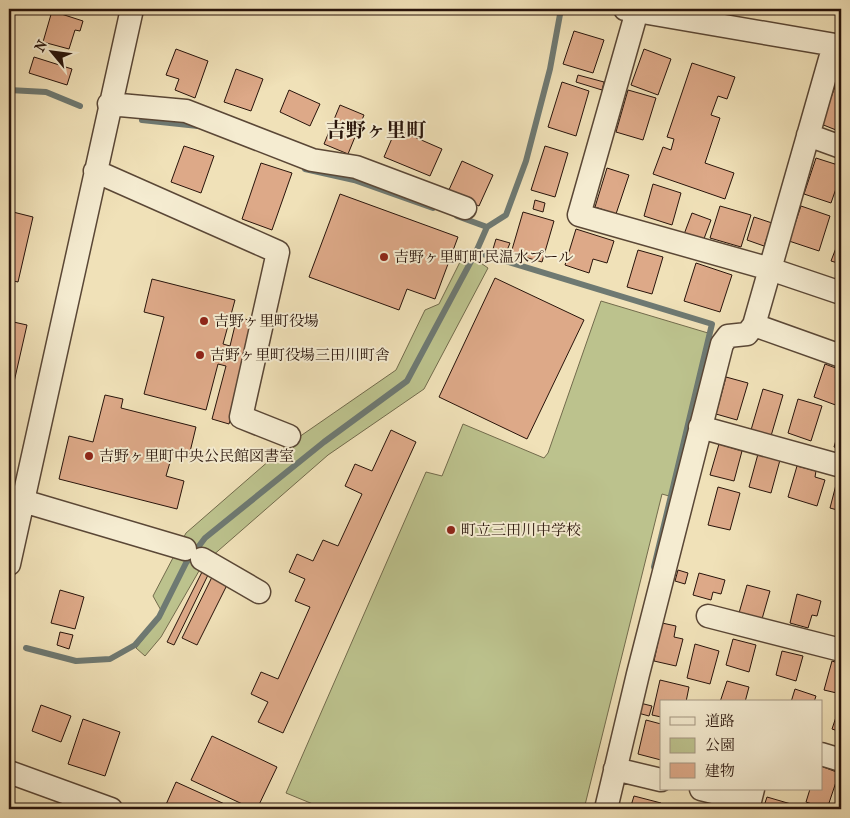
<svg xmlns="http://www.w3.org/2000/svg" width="850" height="818" viewBox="0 0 850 818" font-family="'IM FELL French Canon','Noto Serif JP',serif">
	<rect width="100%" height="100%" fill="#f0e1b8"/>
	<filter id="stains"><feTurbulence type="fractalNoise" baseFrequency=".004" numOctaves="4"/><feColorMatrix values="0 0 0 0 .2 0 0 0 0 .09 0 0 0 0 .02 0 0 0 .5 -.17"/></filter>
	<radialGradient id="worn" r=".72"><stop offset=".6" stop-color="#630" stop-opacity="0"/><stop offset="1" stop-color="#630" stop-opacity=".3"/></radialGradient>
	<path fill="#bcc28d" stroke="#726b4c" d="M465,252l23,16 -64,121 -96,66 -125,109 -42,73 -16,19 -9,-8 27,-34 -10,-18 33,-63 100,-87 110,-76 29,-60 14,-6z
		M601,301l107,32 -39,163 -7,-2 -78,315h-259l-39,-16 140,-321 16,4 21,-52 81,34 4,-5z"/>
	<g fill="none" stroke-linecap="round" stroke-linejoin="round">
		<path stroke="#6e7972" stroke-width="6" d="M9,90l37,2 34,14
			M142,120l56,6
			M305,169l49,11 79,28
			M457,216l30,11
			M476,252l236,72 -58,243
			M26,648l50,13 34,-2 25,-14 24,-28 27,-54 19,-25 119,-96 83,-61 69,-129 11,-25 19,-12 20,-54 24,-92 11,-60"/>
	</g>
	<path fill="#dda988" stroke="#28140b" d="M52,11l31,10 -3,10 -5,-1 -6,19 -26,-7z
		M574,31l30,9 -11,33 -30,-9z
		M176,49l32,12 -13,37 -20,-8 4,-11 -13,-4z
		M644,49l27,10 -13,36 -27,-10z
		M34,57l38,12 -5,16 -38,-12z
		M692,63l43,14 -8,22 -9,-3 -7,19 9,3 -15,45 29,10 -9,26 -72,-25 10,-27 8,3 3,-11 -7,-2z
		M236,69l27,10 -12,32 -27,-9z
		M578,75l26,7 -2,8 -26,-8z
		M562,82l27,9 -13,45 -28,-9z
		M836,84l5,2v46l-20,-8z
		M289,90l31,14 -10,22 -30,-14z
		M628,90l28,8 -13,42 -27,-8z
		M340,105l24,10 -16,39 -24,-10z
		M396,129l46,20 -12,27 -46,-19z
		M184,146l30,10 -13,37 -30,-11z
		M545,146l23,7 -13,44 -24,-7z
		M816,158l25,8v8l-10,29 -27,-9z
		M462,161l31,14 -14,31 -31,-14z
		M261,163l31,10 -20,57 -30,-11z
		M607,168l22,7 -13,39 -21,-7z
		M653,184l28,9 -9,32 -28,-9z
		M340,194l118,43 -23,62 -28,-10 -8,21 -90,-33z
		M535,200l10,3 -2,9 -10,-3z
		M720,206l31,9 -10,32 -31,-9z
		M801,206l29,10 -11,35 -30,-10z
		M9,211l24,6 -15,65 -9,-2z
		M523,212l31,9 -12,41 -31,-9z
		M692,213l19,7 -9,24 -19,-7z
		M754,217l18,6 -8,23 -17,-6z
		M576,229l38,12 -7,22 -14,-4 -4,14 -24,-8z
		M841,235v29l-10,-3z
		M496,239l14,4 -4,10 -13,-4z
		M638,250l25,7 -11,37 -25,-7z
		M696,263l36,12 -12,37 -36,-11z
		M495,278l89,42 -57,119 -88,-42z
		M152,279l83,21 -12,44 7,2 7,-29 19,5 -27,102 -17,-5 14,-53 -8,-2 -12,46 -62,-16 20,-77 -20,-5z
		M9,321l18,4 -18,79z
		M825,364l16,6v37l-27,-10z
		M726,377l22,6 -11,37 -21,-6z
		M763,389l20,6 -12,41 -20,-6z
		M105,395l18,4 -2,9 75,19 -7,29 -16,-4 -7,24 18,5 -7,28 -118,-30 10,-43 24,6z
		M798,399l24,7 -11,35 -23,-8z
		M841,423v26l-7,-2z
		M391,430l25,12 -133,291 -25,-11 10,-20 -17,-8 10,-22 17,7 32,-72 -15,-6 10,-22 -16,-7 8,-18 16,7 10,-21 15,6 24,-52 -17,-8 10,-22 17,7z
		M719,444l23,7 -8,30 -24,-6z
		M758,454l22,6 -9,33 -22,-6z
		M797,466l19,5 -1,6 10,3 -8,26 -29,-9z
		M838,477h3v34l-11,-3z
		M718,487l22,6 -10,37 -22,-5z
		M678,570l10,3 -3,11 -10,-3z
		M202,572l6,3 -34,70 -7,-3z
		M699,573l26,7 -4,14 -8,-2 -2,8 -18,-5z
		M212,577l15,8 -30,60 -15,-7z
		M747,585l23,6 -8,28 -23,-6z
		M60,590l24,7 -9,32 -24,-6z
		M797,594l24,7 -4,15 -5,-1 -4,13 -18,-5z
		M662,623l14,3 -2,11 9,2 -7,27 -22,-5z
		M60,632l13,3 -4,14 -12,-4z
		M733,639l23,6 -7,27 -23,-7z
		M695,644l24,7 -9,33 -23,-6z
		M782,651l21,5 -7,25 -20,-6z
		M832,661l9,3v30l-17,-4z
		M660,680l29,7 -3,15h-25v15l-9,-2z
		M727,681l22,6 -4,15h-25z
		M795,689l21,7 -2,6h-23z
		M841,702v30l-9,-3z
		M640,703l12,3 -3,10 -11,-3z
		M41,705l30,11 -10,26 -29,-11z
		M83,719l37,13 -15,44 -37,-12z
		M646,720l15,4v36l-23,-6z
		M212,736l65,31 -20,42h-4l-62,-29z
		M821,766l18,7 -12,36 -21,-7 4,-13h11z
		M176,782l53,24 -1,3h-64z
		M634,796l27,7 -2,6h-29z
		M767,797l24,7 -1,5h-27z
		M664,804l18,4v1h-19z"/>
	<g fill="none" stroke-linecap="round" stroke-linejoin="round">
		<g stroke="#5a4736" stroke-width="25">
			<path id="minor" d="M625,9l216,37
				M637,11l-58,204 191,54 71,24
				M109,104l77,7 126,49 44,7 109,41
				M808,135l33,12
				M95,171l183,81 -37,165 48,19
				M754,325l87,31
				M700,427l141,39
				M23,501l162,48
				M202,559l57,33
				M9,564l123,-555
				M708,616l133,34
				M821,754l20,6
				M615,769l46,11
				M9,772l102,37
				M701,789l49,12 3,-12
				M606,809l32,-135 84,-330 6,-8 19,-2 7,-9 80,-280"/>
		</g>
		<use href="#minor" stroke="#f5ecd1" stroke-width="22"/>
	</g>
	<g fill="#8f2418" stroke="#f5ecd1" stroke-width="2">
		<circle cx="384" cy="257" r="5"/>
		<circle cx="204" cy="321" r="5"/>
		<circle cx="200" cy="355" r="5"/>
		<circle cx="89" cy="456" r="5"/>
		<circle cx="451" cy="530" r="5"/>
	</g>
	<g text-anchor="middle" stroke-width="4" stroke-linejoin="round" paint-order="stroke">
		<g font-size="15" fill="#28140b" stroke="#f5ecd1" text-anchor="start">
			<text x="394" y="262">吉野ヶ里町町民温水プール</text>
			<text x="214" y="326">吉野ヶ里町役場</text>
			<text x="210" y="360">吉野ヶ里町役場三田川町舎</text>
			<text x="99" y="461">吉野ヶ里町中央公民館図書室</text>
			<text x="461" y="535">町立三田川中学校</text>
		</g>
		<g font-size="20" font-weight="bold" fill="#28140b" stroke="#f5ecd1">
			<text x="376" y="137">吉野ヶ里町</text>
		</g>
	</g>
	<rect width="850" height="818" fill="none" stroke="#f0e1b8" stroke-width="30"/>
	<rect x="10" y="10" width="830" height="798" fill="none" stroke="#28140b" stroke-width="2.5"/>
	<rect x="15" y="15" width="820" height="788" fill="none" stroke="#28140b"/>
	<rect x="660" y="700" width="162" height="90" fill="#f5ecd1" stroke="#a39682"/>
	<rect x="670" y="717" width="25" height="8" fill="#f5ecd1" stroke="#a39682"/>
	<text x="705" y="726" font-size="15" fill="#28140b">道路</text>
	<rect x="670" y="738" width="25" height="15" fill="#bcc28d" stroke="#a39682"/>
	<text x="705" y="750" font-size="15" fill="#28140b">公園</text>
	<rect x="670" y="763" width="25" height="15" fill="#dda988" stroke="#a39682"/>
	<text x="705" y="776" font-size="15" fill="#28140b">建物</text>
	<g transform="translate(52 52) rotate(299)" stroke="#f5ecd1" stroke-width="4" paint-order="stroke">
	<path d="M0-4L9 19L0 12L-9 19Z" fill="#28140b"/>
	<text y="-8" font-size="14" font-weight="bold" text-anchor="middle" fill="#28140b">N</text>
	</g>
	<rect width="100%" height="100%" filter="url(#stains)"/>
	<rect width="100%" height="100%" fill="url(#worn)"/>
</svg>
